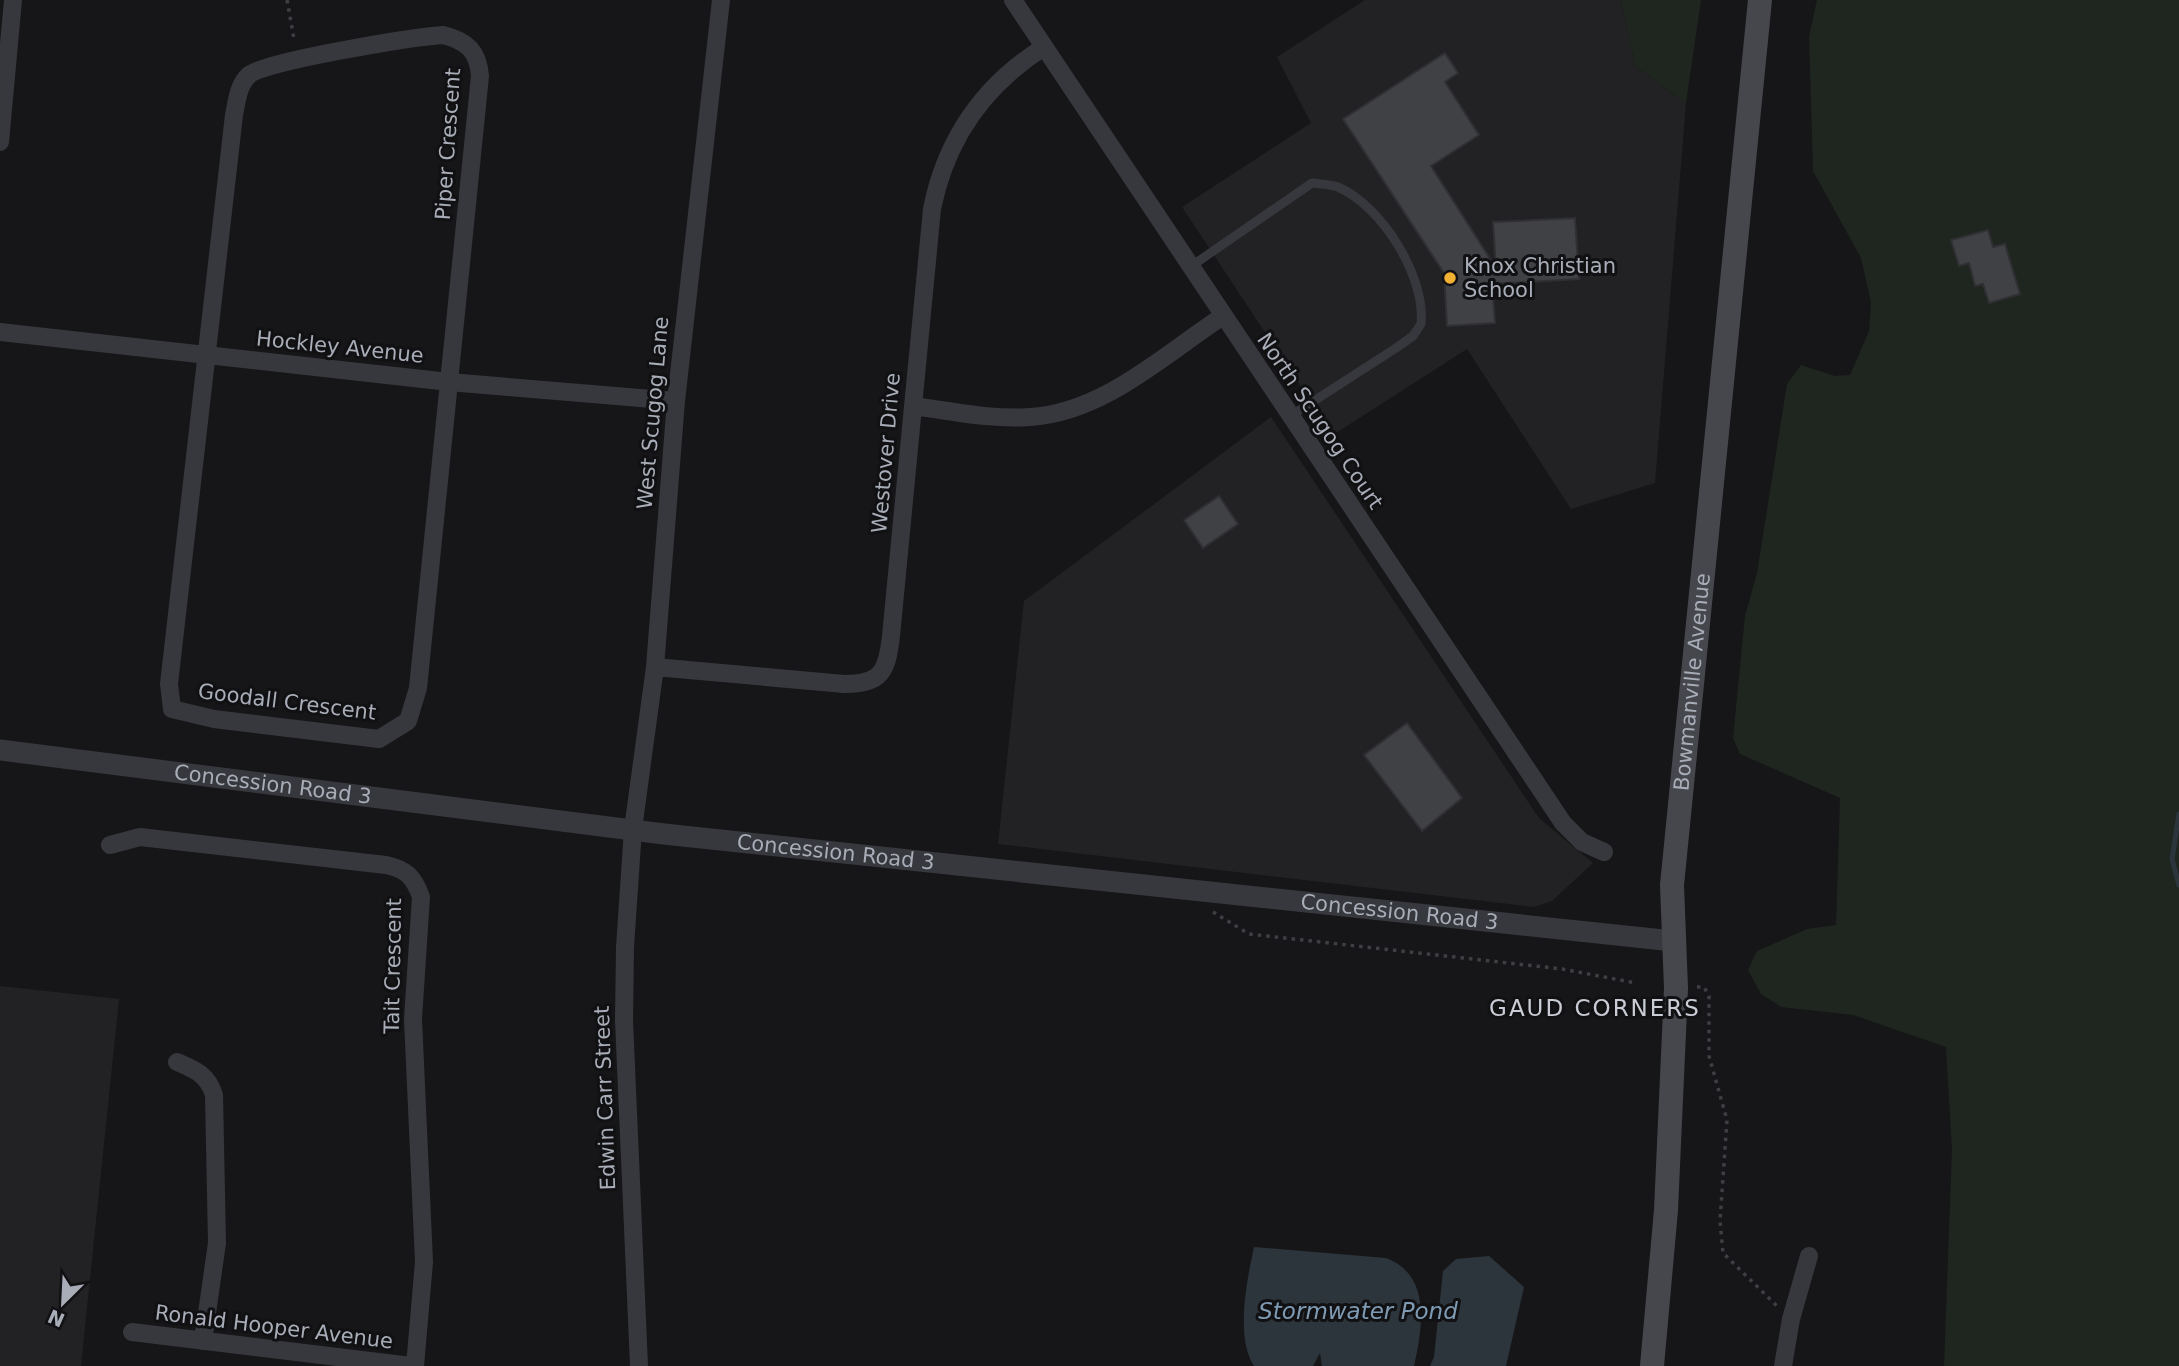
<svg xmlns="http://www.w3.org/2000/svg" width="2179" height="1366" viewBox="0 0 2179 1366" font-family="'DejaVu Sans',sans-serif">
	<rect width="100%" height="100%" fill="#161618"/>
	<path fill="#222225" d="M1365,0h256l14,66 51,37 -31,380 -84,26 -104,-160 -134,86 -151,-228 129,-84 -34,-66z
		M1271,417l268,401 54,45 -41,38 -18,6 -536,-63 26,-243z
		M0,986l119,13 -38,367h-81z"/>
	<path fill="#1e261f" d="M1621,0h80l-15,103 -51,-37z
		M1817,0h362v1366h-235l8,-216 -6,-103 -93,-32 -72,-8 -20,-13 -13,-24 9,-19 50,-22 29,-4 4,-127 -100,-44 -7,-16 12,-122 12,-43 30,-189 14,-19 34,11 15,-1 19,-44 2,-28 -10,-45 -48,-87 -4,-135z"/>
	<path fill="#2c353c" d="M1254,1247l132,11c45,17 37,68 28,108h-92l-2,-13 -7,13h-59c-19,-29 -7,-86 0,-119z
		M1489,1256l35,31 -18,79h-76l4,-9 9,-86 13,-12z"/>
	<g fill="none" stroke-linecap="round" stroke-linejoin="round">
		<path stroke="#2c353c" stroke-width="5" d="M2179,814l-7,45 7,26"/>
	</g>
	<path fill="#404145" stroke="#303034" stroke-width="2" d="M1445,53l13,20 -13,9 34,53 -48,31 65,102 -3,-46 82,-4 4,61 -87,5 3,39 -48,3 -3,-53 -101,-154z
		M1988,230l5,17 12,-3 15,50 -31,9 -6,-19 -8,2 -6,-23 -10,3 -8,-26z
		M1219,496l19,28 -35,24 -19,-28z
		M1407,723l55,75 -40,33 -58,-76z"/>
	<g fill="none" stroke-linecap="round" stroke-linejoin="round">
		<path stroke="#3d3f44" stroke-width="3.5" stroke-dasharray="3.5 5" stroke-linecap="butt" d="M287,0l7,39
			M1213,912l36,22 313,35 74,14
			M1697,987h7l5,9v60l18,64 -7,101 3,32 54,53"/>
		<path stroke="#37383d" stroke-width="9" d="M1190,267l122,-84c8,1 18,1 26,4 44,19 88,90 83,137l-8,12 -17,12 -107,69"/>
		<path stroke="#37383d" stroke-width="18" d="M1013,0l550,823 19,19 22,10
			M443,35c24,6 35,16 37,41l-62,612 -10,33 -29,18 -165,-20 -42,-10 -3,-25 65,-569c3,-14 4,-30 15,-40 16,-14 165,-38 194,-40z
			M0,142l13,-142
			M0,332l449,50 227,19
			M913,406c39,5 78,14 117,11 73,-4 135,-63 193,-101
			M655,667l189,17c38,0 43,-13 47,-48l41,-427c14,-70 52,-124 112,-162
			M110,845l30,-8 246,28c20,4 28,12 35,32l-8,122 11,243 -9,104
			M177,1062c19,8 31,13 37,33l3,148 -14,98
			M132,1332l279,34
			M639,1366l-15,-346 1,-73 8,-118 22,-162 21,-266 45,-401
			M1783,1366l8,-47 18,-63"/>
		<path stroke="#37383d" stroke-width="21" id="s1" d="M0,750l664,84 1009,107"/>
		<path stroke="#45474d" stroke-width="24" id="s2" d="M1652,1366l14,-156 10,-222 -4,-103 88,-885"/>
	</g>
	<circle fill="#f2b134" stroke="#111113" stroke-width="2.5" cx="1450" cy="278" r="7"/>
	<g text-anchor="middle" stroke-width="6" stroke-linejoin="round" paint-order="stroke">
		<g font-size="21" fill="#a8adb8" stroke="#111113">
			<text transform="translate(448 144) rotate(-86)" y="7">Piper Crescent</text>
			<text transform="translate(340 347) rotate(6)" y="7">Hockley Avenue</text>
			<text transform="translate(653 413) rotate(-85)" y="7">West Scugog Lane</text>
			<text transform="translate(1320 421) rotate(56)" y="7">North Scugog Court</text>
			<text transform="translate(886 453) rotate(-85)" y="7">Westover Drive</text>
			<text dy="7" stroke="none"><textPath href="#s2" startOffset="686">Bowmanville Avenue</textPath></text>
			<text transform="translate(287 702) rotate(7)" y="7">Goodall Crescent</text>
			<text dy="7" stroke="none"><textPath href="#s1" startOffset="275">Concession Road 3</textPath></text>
			<text dy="7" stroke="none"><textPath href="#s1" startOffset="842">Concession Road 3</textPath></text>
			<text dy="7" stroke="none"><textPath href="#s1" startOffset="1409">Concession Road 3</textPath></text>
			<text transform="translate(393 966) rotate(-89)" y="7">Tait Crescent</text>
			<text transform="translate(605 1098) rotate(-92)" y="7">Edwin Carr Street</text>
			<text transform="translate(274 1327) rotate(7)" y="7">Ronald Hooper Avenue</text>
		</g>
		<g font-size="21" fill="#a8adb8" stroke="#111113" text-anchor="start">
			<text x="1464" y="273">Knox Christian<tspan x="1464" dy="24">School</tspan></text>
		</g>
		<g font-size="23" letter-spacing="2" fill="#c9ccd4" stroke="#111113">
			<text x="1595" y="1016">GAUD CORNERS</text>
		</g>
		<g font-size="23" font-style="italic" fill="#7f9bb3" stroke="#111113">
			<text x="1358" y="1319">Stormwater Pond</text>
		</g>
	</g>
	<g transform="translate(63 1303) rotate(204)" stroke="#111113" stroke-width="5" paint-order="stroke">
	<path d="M0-5L12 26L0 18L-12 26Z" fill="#a8adb8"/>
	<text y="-10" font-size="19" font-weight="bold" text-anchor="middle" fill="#a8adb8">N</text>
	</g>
</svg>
